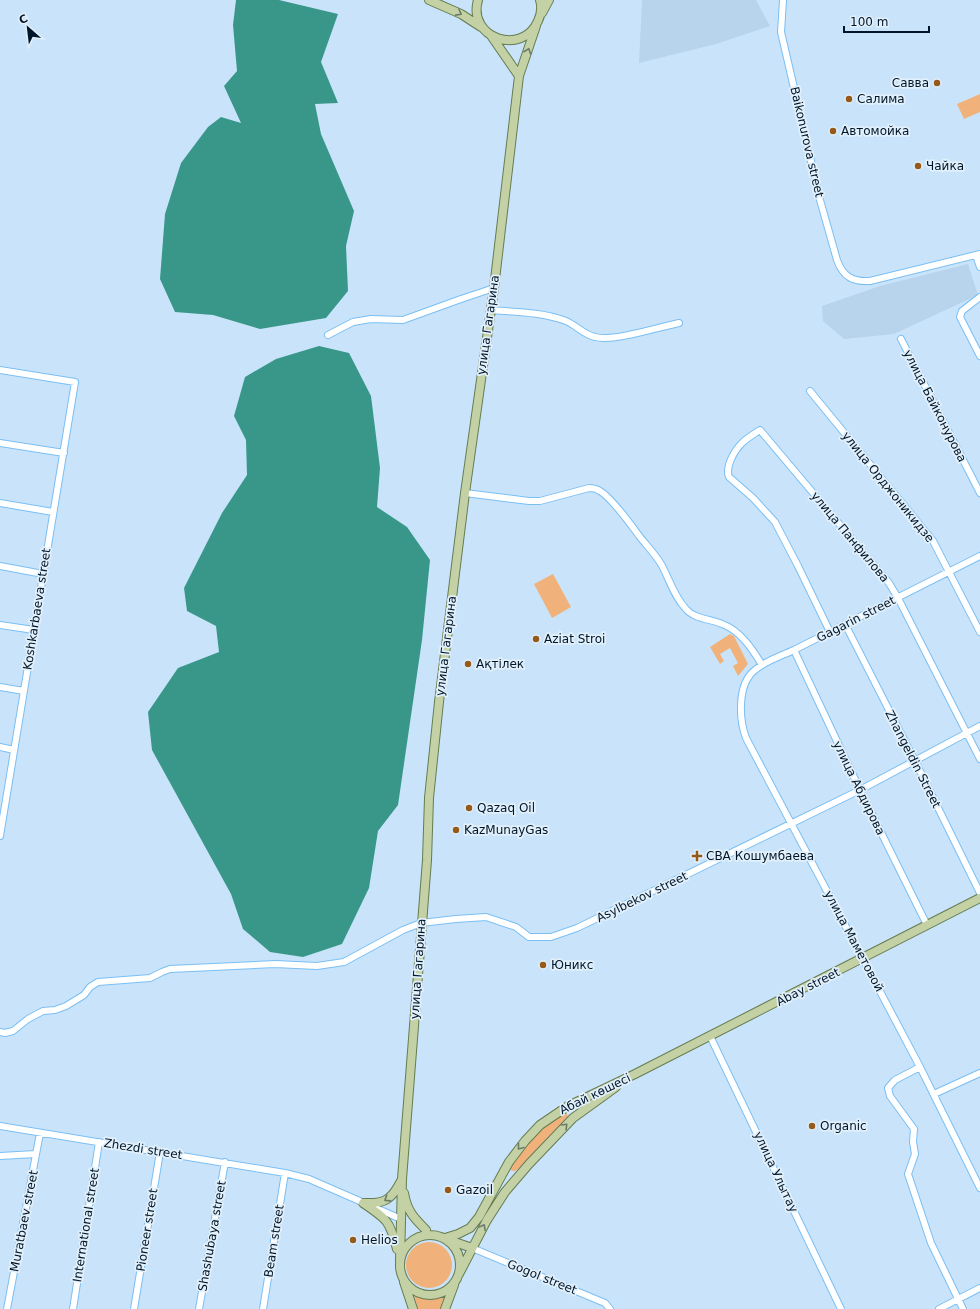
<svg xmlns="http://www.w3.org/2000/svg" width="980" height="1309" viewBox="0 0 980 1309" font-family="'DejaVu Sans',sans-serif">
	<rect width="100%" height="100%" fill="#c9e4fa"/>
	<path fill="#b7d4ec" d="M642,0h114l14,26 -54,18 -77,19z
		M968,264l10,31 -84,39 -50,5 -21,-18 -1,-15 58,-20z"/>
	<path fill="#f0b27a" d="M980,94v18l-16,7 -7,-15z
		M553,574l18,33 -19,11 -18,-34z
		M730,634l4,2 14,28 -10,12 -5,-10 5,-3 -8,-15 -10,6 4,7 -4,3 -10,-17z
		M566,1113l2,3 -50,53 -3,2h-3l-2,-2c1,-9 31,-39 39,-46 5,-4 11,-7 17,-10z
		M406 1265a23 23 0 1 1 46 0a23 23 0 1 1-46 0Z
		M447,1295l-7,14h-22l-4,-13c12,4 21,4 33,-1z"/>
	<path fill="#39978a" d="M236,0h43l59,14 -17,48 17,41 -23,1 6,30 33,77 -8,35 2,45 -22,27 -66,11 -47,-14 -38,-3 -15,-33 5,-65 16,-51 27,-36 13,-10 20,6 -17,-37 13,-15 -4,-46z
		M319,346l30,7 22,43 9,72 -3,39 30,20 23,33 -8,80 -24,165 -20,26 -9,57 -27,56 -39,13 -33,-5 -27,-23 -12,-35 -79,-144 -4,-38 30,-44 41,-16 -3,-26 -29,-15 -3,-23 38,-75 25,-38 -1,-35 -12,-24 11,-39 31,-18z"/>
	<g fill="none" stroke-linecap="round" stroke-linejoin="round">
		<g stroke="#7abff4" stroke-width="8">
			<path id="minor" d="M783,0l-2,32 39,168 17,60c6,17 16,22 33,21l110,-27
				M976,255l4,12
				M980,297l-18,14 -2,6 20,39
				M491,310c25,2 51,2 75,11 10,4 18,14 29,16 18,5 64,-10 84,-14
				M328,335l25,-13 18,-3 32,1 58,-21 33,-11
				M901,339l79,154
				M0,370l75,12 -75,454
				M810,391l123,150 47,91
				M0,443l64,10
				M465,493l64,8h11l49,-13c4,0 8,1 11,3 13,8 31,34 40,46 7,9 15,17 21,27 8,14 13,33 25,45 8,10 25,10 36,15 18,6 31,26 40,41
				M0,503l53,9
				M980,556l-186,94c-13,6 -29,11 -39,20 -18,14 -16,49 -9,68l174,329 60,121
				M0,566l43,8
				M845,624l70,137 65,132
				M0,625l34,5
				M830,632l-32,-66 -23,-44 -22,-24 -24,-21c-4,-10 5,-26 13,-34 5,-5 12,-9 18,-13l129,153 9,15 82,161
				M794,650l66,140 67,135
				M0,687l24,4
				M0,747l14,3
				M0,1032l5,1 8,-2 15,-12 15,-8 12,-1 11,-4 18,-11 6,-8 8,-5 52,-4 12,-6 8,-3 105,-5 42,2 27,-4 59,-32 18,-7 35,-4 30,-2 30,10 13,10h22l26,-9 283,-138 120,-64
				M710,1036l131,273
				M920,1067l-25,13 -7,8 2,8 24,33 -1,13 2,12 -7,20 23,69 32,66
				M934,1094l46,-21
				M0,1126l285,47 24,6 92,40
				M0,1156l36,-2
				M472,1248l133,55 5,6
				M7,1309l33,-176
				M73,1309l26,-167
				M134,1309l26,-157
				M199,1309l26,-147
				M263,1309l22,-136
				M939,1309l41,-21"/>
		</g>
		<g stroke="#657c51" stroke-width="10">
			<path id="major" d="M429,0l32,14 20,13
				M478,0c-11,38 44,57 60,21 3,-6 4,-14 2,-21
				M542,13l7,-13
				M492,37l27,39
				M404,1193c3,18 10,25 22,37
				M363,1203c24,16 27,18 34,46
				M365,1203c20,1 27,-4 36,-22
				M400 1265a30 30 0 1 1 60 0a30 30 0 1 1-60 0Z
				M445,1238l13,-4 12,-6 9,-11 30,-55 16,-21 15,-16 28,-19 67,-32 345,-176
				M449,1240l23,8
				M400,1262l2,-83 25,-319 2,-62 10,-96 26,-209 29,-205 25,-212 17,-50
				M459,1274l28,-54 18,-28 24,-28 44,-46 43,-31
				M404,1282l9,27
				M445,1309l9,-24"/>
		</g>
		<use href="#minor" stroke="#fff" stroke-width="6"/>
		<use href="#major" stroke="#c4d1a4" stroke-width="8"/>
	</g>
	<defs><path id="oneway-chevron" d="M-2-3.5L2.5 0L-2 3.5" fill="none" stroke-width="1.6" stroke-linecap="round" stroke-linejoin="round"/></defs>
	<g stroke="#6c7c6c">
		<use href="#oneway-chevron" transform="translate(459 13) rotate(28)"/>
		<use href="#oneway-chevron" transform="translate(528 51) rotate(-71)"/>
		<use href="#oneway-chevron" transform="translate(565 1126) rotate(-45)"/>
		<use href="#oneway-chevron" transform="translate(520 1147) rotate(128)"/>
		<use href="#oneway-chevron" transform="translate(387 1199) rotate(147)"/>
		<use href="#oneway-chevron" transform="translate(483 1227) rotate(-62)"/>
	</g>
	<g fill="#955a1a" stroke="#e2f0fb" stroke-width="1.5">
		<circle cx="937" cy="83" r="4"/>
		<circle cx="849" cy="99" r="4"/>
		<circle cx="833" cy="131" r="4"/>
		<circle cx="918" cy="166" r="4"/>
		<circle cx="536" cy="639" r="4"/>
		<circle cx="468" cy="664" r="4"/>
		<circle cx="469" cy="808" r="4"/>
		<circle cx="456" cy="830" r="4"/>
		<path d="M695 850h4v4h4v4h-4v4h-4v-4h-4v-4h4z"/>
		<circle cx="543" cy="965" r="4"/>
		<circle cx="812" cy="1126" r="4"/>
		<circle cx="448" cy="1190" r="4"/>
		<circle cx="353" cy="1240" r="4"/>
	</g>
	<g text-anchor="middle" stroke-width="3.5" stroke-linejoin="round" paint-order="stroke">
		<g font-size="12" fill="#001528" stroke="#e2f0fb" text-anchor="start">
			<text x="929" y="87" text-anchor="end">Савва</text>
			<text x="857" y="103">Салима</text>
			<text x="841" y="135">Автомойка</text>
			<text x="926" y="170">Чайка</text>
			<text x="544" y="643">Aziat Stroi</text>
			<text x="476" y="668">Ақтілек</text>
			<text x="477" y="812">Qazaq Oil</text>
			<text x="464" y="834">KazMunayGas</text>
			<text x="706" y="860">СВА Кошумбаева</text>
			<text x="551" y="969">Юникс</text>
			<text x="820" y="1130">Organic</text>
			<text x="456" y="1194">Gazoil</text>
			<text x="361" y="1244">Helios</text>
		</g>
		<g font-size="12" fill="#001528" stroke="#e2f0fb">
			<text transform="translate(807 142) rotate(77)" y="4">Baikonurova street</text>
			<text transform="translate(488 325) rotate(-82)" y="4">улица Гагарина</text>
			<text transform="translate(935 406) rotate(63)" y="4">улица Байконурова</text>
			<text transform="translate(888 487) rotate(51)" y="4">улица Орджоникидзе</text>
			<text transform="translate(850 537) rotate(50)" y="4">улица Панфилова</text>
			<text transform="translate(37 609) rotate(-81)" y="4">Koshkarbaeva street</text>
			<text transform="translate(856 619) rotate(-27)" y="4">Gagarin street</text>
			<text transform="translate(446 646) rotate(-83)" y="4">улица Гагарина</text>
			<text transform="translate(913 759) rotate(63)" y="4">Zhangeldin Street</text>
			<text transform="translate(859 788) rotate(64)" y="4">улица Абдирова</text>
			<text transform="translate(642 897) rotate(-26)" y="4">Asylbekov street</text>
			<text transform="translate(854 941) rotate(62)" y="4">улица Маметовой</text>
			<text transform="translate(418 969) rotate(-86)" y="4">улица Гагарина</text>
			<text transform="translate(808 987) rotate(-27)" y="4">Abay street</text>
			<text transform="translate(595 1094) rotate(-26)" y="4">Абай көшесі</text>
			<text transform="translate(143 1149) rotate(9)" y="4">Zhezdi street</text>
			<text transform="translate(776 1172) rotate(65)" y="4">улица Улытау</text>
			<text transform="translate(24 1221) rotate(-79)" y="4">Muratbaev street</text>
			<text transform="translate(86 1225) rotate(-81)" y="4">International street</text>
			<text transform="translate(147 1230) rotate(-81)" y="4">Pioneer street</text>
			<text transform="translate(212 1236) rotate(-80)" y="4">Shashubaya street</text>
			<text transform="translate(274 1241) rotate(-81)" y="4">Beam street</text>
			<text transform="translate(542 1277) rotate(22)" y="4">Gogol street</text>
		</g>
	</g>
	<g transform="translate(28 28) rotate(332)" stroke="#e2f0fb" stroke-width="3" paint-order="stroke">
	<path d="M0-3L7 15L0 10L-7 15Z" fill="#001528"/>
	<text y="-6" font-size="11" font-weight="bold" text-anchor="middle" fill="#001528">С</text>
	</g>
	<path d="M844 26v6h85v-6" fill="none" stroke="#001528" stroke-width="2"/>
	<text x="850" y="26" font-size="12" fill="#001528" stroke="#e2f0fb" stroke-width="3" paint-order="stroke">100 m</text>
</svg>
